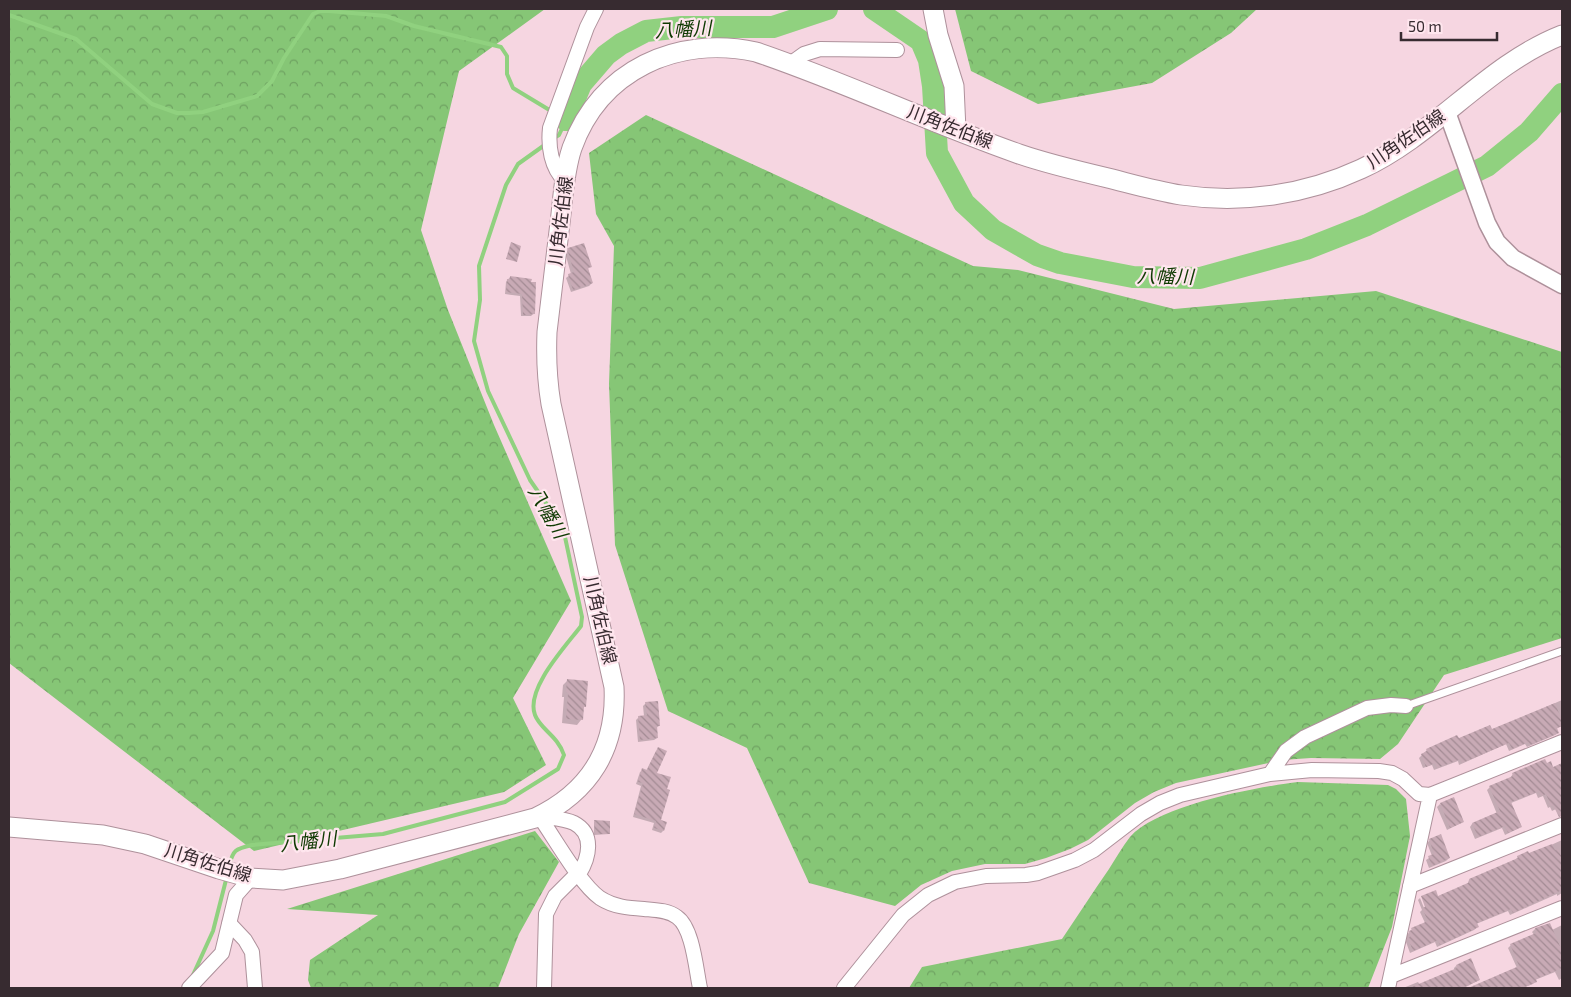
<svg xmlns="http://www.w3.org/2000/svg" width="1571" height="997" viewBox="0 0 1571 997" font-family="'Exo 2','Noto Sans JP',sans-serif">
	<defs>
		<pattern id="forest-crowns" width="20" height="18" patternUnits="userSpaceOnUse" patternTransform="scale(1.25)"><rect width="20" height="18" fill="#86c676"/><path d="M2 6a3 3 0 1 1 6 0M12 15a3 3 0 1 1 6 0" fill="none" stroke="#6ea161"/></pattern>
		<pattern id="building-back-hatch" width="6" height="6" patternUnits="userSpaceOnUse" patternTransform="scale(1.25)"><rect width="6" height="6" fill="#c8aab5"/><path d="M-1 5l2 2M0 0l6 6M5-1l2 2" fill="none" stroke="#a38b94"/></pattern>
	</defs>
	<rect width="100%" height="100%" fill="#f6d6e1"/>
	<path fill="url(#forest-crowns)" d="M9,9h536l-86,62 -38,159 27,80 46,115 77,176 -58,97 33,67 -42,27 -250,59 -245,-188z
		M955,9h302l-26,24 -79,50 -114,21 -67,-33z
		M646,115l327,151 45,4 156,39 202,-18 186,61v286l-118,37 -46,69 -18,15 -69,-1 -29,2 -106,23 -22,9 -19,11 -47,37 -18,9 -24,9 -21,6h-40l-33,7 -31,14 -26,21 -86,-23 -62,-135 -79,-37 -53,-166 -6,-161 5,-138 -18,-32 -7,-61z
		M1298,782l90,3 8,4 10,10 4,37 -18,91 -24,61h-459l13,-21 140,-28c16,-24 31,-47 47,-70 7,-11 13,-22 21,-32 28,-32 127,-50 168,-55z
		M535,831l24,31 -40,72 -21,54h-187l-3,-8 2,-20 68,-45 -91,-6z"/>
	<path fill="#0003" d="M569,249l21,17 -2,3 4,14 -3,3 -18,6 -5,-14 5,-4 -5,-18v-4z
		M510,277l20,6 4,30 -3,3h-10l-1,-20 -15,-2 1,-12z
		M568,680l17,26 -3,3 -1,11 -4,5 -15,-2 2,-26h-2l1,-12z
		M1562,700v26l-6,3 2,4 -3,2 -28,12 -2,-3 -16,7 -3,-7 -47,21 -1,-4 -24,9 -2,-5 -9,3 -4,-10 8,-8 65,-19z
		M646,703l13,23 -3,2 1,10 -3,2 -16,2 -2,-22 3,-3 5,-1 -1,-10z
		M656,751l-1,22 5,48 3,10 -2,2 -9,-3 2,-7 -21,-6 8,-31 -5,-2 4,-12 3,-2 3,1z
		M1562,765v14l-3,2 3,8v17l-10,5 -2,-4 -2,1 -5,-12 -5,2 -2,-5 -25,10 9,23 -3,3 -12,6 -3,-7 -27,11 -5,-12 2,-3 25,-10 -10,-24 3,-3 20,-9 3,-4 39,-5z
		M1440,804l23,18 -16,8 -10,-23z
		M594,822h15v12l-15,1z
		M1430,840l19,18 -3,3 -17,7 -3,-8 6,-4 -5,-13z
		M1562,840v53l-5,3v-2l-47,21 -2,-4 -32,13 1,3 -3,3 -37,17 -2,-5 -25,11 -4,-11 1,-7 5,-6 13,-6 -5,-11 2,-2 -4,-10 2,-2 6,15 11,-16 30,-12 2,-5 46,-20 3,-3 11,-2z
		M1562,925v53l-3,2 -4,-8 -20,8 -2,4 -10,4h-49l43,-20 -9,-20 3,-3 23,-10 -2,-3 3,-3 17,1z
		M1456,966l23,14 -15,8h-61l15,-6 2,3 34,-15v-2z"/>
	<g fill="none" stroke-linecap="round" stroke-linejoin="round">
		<path stroke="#90d17f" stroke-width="4" d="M9,15l67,24 76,65 25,9h12l14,-1 54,-16 15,-15 12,-23 29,-44 7,-3h9l57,5 28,10 87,21 6,9v18l6,14 53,32 -7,15 -5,3
			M229,866c4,-16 6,-17 23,-21l131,-11 122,-32 53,-33 6,-14c-6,-19 -24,-26 -29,-40 -10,-26 31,-69 46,-89l1,-9 -17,-80 -6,-15 -29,-42 -42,-89 -14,-50 6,-41 -1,-34 27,-81 12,-21 28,-20
			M193,975l20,-44 14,-55"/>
		<path stroke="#90d17f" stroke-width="22" d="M874,9l47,32 8,19 4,26 4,67 27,50 29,27 44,25 23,8 73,14 67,1 106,-29 61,-24 120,-59 42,-34 33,-38
			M566,120l15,-36 25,-29 15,-11 25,-13 36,-4h91l54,-18"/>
	</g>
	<path fill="url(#building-back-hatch)" d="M511,242l10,4 -4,16 -11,-3z
		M584,243l8,24 -4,1 5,15 -20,7 -5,-16 6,-2 -6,-20v-4z
		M510,276l22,3 -1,3h5l-1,32 -12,1 -1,-21 -16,-2 1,-13h3z
		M567,679l21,2 -2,26h-2l-1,13 -17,-1 2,-26 -2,-1z
		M658,701l2,25h-3l1,12 -18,2 -2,-24 9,-1 -2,-13z
		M1555,703l7,18v5l-5,2 2,5 -29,12 -2,-3 -16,7 -3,-6 -47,20 -1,-4 -24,9 -2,-5 -9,4 -5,-13 6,-3 -1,-2 31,-14 2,3 31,-13 2,4z
		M658,747l9,4 -10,22 14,4 -4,12 3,1 -9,30 6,2 -3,9 -10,-3 2,-7 -22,-7 9,-31 -5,-1 4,-14 5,2z
		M1545,759l2,4 4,-2 2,6 9,-4v53l-3,1 -6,-12 -2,1 -5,-12 -5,2 -2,-5 -28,11 11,25 -14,6 -3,-7 -27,11 -6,-14 28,-12 -11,-25 24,-10 -1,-3z
		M1454,797l10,25 -14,6 -10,-25z
		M594,820l16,1v13h-15z
		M1441,834l9,24 -18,8 -4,-10 6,-2 -5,-15z
		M1552,844l3,6 3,-1 4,9v32l-49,23 -2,-4 -34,14 2,4 -39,18 -2,-5 -25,11 -5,-13 2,-1 -1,-6 3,-1 -1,-2 17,-7 -6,-13 3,-1 -4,-11 15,-6 2,6 32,-14 -1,-3 49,-21 -1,-2 11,-5 1,2z
		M1550,923l12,28v17l-26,11 1,3 -15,6h-54l51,-22 -9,-22 26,-11 -1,-5z
		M1471,958l9,22 -18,8h-53l48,-20 -1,-3z"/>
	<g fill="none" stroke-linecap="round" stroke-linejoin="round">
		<g stroke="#ae919b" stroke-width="9">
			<path id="service" d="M1406,706l156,-55"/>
		</g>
		<g stroke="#ae919b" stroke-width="16">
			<path id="minor" d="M790,64l14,-10 16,-5 77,1
				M565,181c-14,-13 -17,-35 -15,-53l37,-101 9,-18
				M1270,774l16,-23 19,-14 62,-29 24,-3 15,1
				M539,816c15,21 41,68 61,82 14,9 29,10 44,11 11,1 24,1 33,8 16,11 19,53 23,71
				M539,816c11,2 25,2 35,7 21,11 15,35 5,51
				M1410,886l152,-61
				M229,923l16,17 7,12 3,36
				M1391,976l171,-68
				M189,988l33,-35 14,-58 15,-17
				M544,988l2,-74 9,-18 23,-23
				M844,988l59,-73 25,-20 27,-13 31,-6 40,-1 12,-2 37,-13 19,-10 47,-36 19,-11 20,-8 90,-21 42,-4 67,1 13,2 11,6 16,15 11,1
				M1388,988l42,-193 132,-53"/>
		</g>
		<g stroke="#ae919b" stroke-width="19">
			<path id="tertiary" d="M1447,112l40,111 10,19 16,16 49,27"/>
		</g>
		<g stroke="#ae919b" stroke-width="21">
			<path id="secondary" d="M933,9l5,26 16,51 2,44
				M9,827l94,8 42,9 74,25 32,9 32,2 57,-11 195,-51c55,-26 82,-70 79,-131l-63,-283c-4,-24 -5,-47 -4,-72 4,-36 9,-73 13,-109 3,-25 4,-51 12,-75 28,-78 105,-113 184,-96 89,30 174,71 263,102 29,10 59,17 89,24 24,6 48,13 73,17 61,9 124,0 180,-26 74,-34 125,-104 201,-134"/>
		</g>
		<use href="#service" stroke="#fff" stroke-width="7"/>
		<use href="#minor" stroke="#fff" stroke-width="14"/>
		<use href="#tertiary" stroke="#fff" stroke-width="16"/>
		<use href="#secondary" stroke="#fff" stroke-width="19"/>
	</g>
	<g text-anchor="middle" stroke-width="4.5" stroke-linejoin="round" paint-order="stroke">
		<g font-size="18" fill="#372b30" stroke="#ffe6ee">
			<text transform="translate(950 127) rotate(21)" y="6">川角佐伯線</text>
			<text transform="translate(1406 139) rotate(-34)" y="6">川角佐伯線</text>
			<text transform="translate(561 221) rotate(-83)" y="6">川角佐伯線</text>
			<text transform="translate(600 620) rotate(77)" y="6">川角佐伯線</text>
			<text transform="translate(208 863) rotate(17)" y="6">川角佐伯線</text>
		</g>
		<g font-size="19" font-style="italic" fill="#0f3a02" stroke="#ffe6ee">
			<text transform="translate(683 29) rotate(-3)" y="7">八幡川</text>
			<text transform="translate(1165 276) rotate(1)" y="7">八幡川</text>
			<text transform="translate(548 512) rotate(60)" y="7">八幡川</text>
			<text transform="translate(308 841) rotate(-6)" y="7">八幡川</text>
		</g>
	</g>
	<rect width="1571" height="997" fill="none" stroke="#372b30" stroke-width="20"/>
	<path d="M1401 32v8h96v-8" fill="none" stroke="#372b30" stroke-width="2.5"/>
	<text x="1408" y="32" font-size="15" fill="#372b30" stroke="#ffe6ee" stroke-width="4" paint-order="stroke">50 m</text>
</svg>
